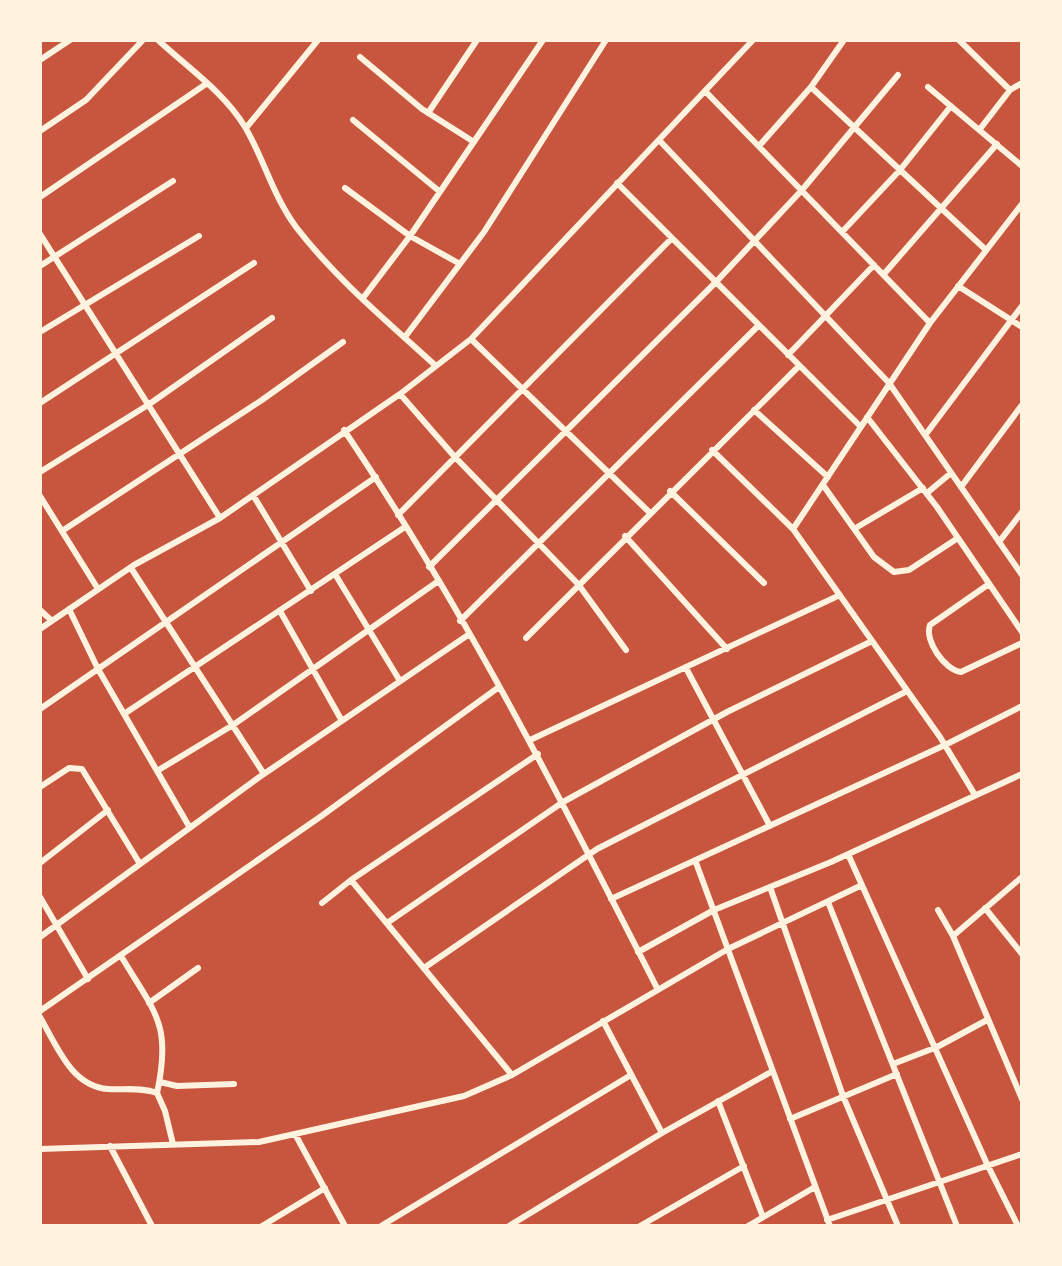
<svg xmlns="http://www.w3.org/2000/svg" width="1062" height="1266" viewBox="0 0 1062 1266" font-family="'Alegreya Sans',sans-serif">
	<rect width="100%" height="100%" fill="#c8553d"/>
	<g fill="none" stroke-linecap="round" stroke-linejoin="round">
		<path stroke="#fff3e0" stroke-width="6" d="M158,40c29,27 67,53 87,87 19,32 28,69 51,100 40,52 92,95 140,139
			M959,40l51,50
			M360,57l62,52 52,33
			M40,60l30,-20
			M811,87l175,163
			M928,87l94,79
			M706,92l224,231
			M428,113l49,-73
			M353,120l86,71
			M246,128l72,-88
			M980,129l30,-39 12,-7
			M40,131l46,-31 57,-60
			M659,140l230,243 133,192
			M759,146l52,-59 33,-47
			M617,183l244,244
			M345,188l65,48 50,28
			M40,197l166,-113
			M842,232l58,-62 51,-64
			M40,234l180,284
			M40,266l133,-85
			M884,274l113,-130
			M958,286l64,41
			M363,298l47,-62 133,-196
			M40,332l159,-96
			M405,337l79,-105 122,-192
			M471,339l178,173
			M788,355l86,-90
			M400,394l54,62 124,128 48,66
			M40,403l214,-140
			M754,410l74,67
			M867,417l70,90 85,125
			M344,430c120,178 217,369 314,560
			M926,434l96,-128
			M712,450l81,79 147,208 35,58
			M40,472l108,-67 124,-87
			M823,485l51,72 20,15 15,-2 49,-32
			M961,487l61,-82
			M670,491l94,92
			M927,493l24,-20
			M253,495l58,96
			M40,496l58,93
			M398,515l274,-277
			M793,529l137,-206 92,-119
			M854,529l69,-41
			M62,531l200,-131 81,-58
			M625,536l102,113
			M999,542l23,-30
			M429,567l286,-284 87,-93 96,-115
			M131,568l133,206
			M335,574l65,107
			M989,584l-59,41c-6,16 15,45 31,47l61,-29
			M69,609l29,60 92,159
			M40,610l12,11
			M280,611l62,110
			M460,621l298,-295
			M40,629l94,-64 86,-47 180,-124 71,-55 282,-299
			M526,638l273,-272
			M686,668l84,158
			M40,709l336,-232
			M124,714l281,-187
			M530,740l310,-145
			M157,771l76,-46 204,-143
			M40,787l29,-19 13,1 58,95
			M848,854l139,310 31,62
			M695,860l135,366
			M40,863l68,-53
			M351,880l161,195
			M770,887l73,209 55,130
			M40,897l48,82
			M611,899l334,-154 77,-39
			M828,902l129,324
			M322,903l29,-23 187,-126
			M985,908l37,46
			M938,910l15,26 69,163
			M387,923l176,-121 164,-90 145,-71
			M953,936l69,-59
			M40,937l218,-159 210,-143
			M638,952l76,-42 117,-48 191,-88
			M121,956c34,57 51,68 36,137
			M424,968l173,-119 310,-158
			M149,1003l49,-35
			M40,1011l280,-194 179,-130
			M40,1017c17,29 31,69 68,72 16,1 34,-2 49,4l8,18 8,33
			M603,1021l59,112
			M893,1064l44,-17 50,-27
			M160,1082l17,4 57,-2
			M718,1101l45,116
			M790,1119l107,-45
			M295,1134l50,92
			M110,1146l42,80
			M40,1149l219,-7 205,-46 48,-21 216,-126 134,-64
			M827,1220l195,-66
			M262,1226l63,-38
			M381,1226l250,-151
			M509,1226l153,-93 109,-61
			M640,1226l104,-60
			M748,1226l67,-39"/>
	</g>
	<rect width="1062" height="1266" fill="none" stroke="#fff3e0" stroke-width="84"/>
</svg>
